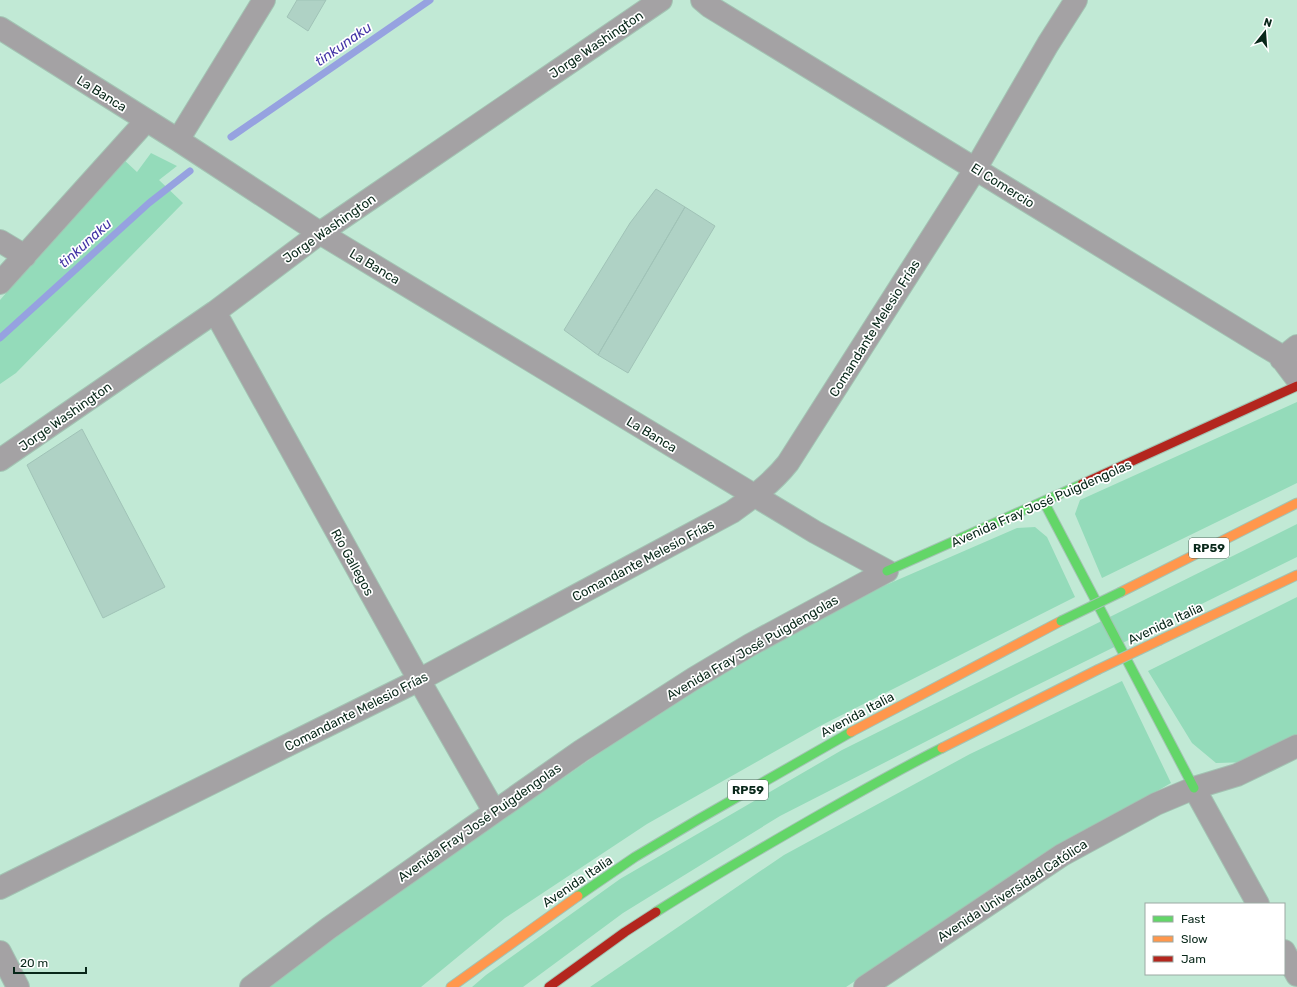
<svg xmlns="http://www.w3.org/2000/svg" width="1297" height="987" viewBox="0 0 1297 987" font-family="Rubik,sans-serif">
	<rect width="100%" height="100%" fill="#c1e9d5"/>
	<path fill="#94dbba" d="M151,153l26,13 -18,14 24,23 -167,170 -16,11v-84l123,-141 14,13z
		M1297,402v81l-195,95 -27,-64 5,-14z
		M1297,524v33l-278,137 -239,122 -157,97 -100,74h-51l14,-12 134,-96 222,-129z
		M1035,527l12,10 28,60 -255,129 -173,98 -142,94 -84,69h-155l168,-120 271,-187 121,-69 191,-83z
		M1297,597v142l-46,23 -35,1 -24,-20 -44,-72z
		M1122,681l49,102 -143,83 -182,121h-256l194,-132 186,-101z"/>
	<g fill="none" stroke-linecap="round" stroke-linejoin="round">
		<path stroke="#96a2e0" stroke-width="7" d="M231,137l199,-137
			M0,338l149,-135 41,-32"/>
	</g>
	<path fill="#afd2c5" stroke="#a0c3b7" d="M297,0h29l-18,31 -21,-14z
		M656,189l29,18 -87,148 -34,-25 66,-107z
		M685,207l30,19 -87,147 -30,-18z
		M82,429l83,158 -62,31 -76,-153z"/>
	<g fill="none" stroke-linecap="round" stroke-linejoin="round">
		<g stroke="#a3c3b3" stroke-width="24">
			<path id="street" d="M702,0l7,6 554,339 15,9 19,25
				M0,28l178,112 142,93 495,299 72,39
				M178,140l86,-140
				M0,241l25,15
				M0,283l146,-162
				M215,312l204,368 75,131
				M1281,359l16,-13
				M0,460l215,-148 105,-79 341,-233
				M1194,788l64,116
				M0,888l419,-208 313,-168c21,-15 40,-29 56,-49l188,-295 72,-124 28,-44
				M1284,951l13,24
				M0,952l18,35
				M251,987l78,-59 252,-177 112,-72 57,-34 137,-74
				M865,987l197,-132 94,-51 38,-16 43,-13 60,-29"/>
		</g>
		<g stroke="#a3c3b3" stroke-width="11">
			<path id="fast" d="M1044,502l150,286
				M887,571l195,-87
				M578,896l57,-39 64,-38 152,-87
				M656,912c52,-33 104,-63 158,-94 42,-24 84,-48 128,-70"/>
		</g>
		<g stroke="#a3c3b3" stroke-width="11">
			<path id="slow" d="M1121,592l176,-89
				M1160,640l137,-65
				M851,732l210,-111
				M942,748l155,-78
				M451,987l127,-91"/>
		</g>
		<g stroke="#a3c3b3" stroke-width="11">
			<path id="jam" d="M1082,484l215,-98
				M549,987l76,-55 31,-20"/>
		</g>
		<use href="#street" stroke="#a4a2a4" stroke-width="22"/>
		<use href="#fast" stroke="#63d668" stroke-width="9"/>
		<use href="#slow" stroke="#ff974d" stroke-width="9"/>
		<use href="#jam" stroke="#b3261e" stroke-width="9"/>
		<g stroke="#a3c3b3" stroke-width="11" stroke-linecap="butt">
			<path id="fast-bridge" d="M1061,621l60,-29"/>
		</g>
		<g stroke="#a3c3b3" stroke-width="11" stroke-linecap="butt">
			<path id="slow-bridge" d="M1097,670l63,-30"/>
		</g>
		<use href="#fast-bridge" stroke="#63d668" stroke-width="9"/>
		<use href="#slow-bridge" stroke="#ff974d" stroke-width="9"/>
	</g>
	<g text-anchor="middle" stroke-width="3.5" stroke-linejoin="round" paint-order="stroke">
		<g fill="#fff" stroke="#52685e" stroke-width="1">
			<rect x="1189" y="538" width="40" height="20" rx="3"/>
			<rect x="728" y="780" width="40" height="20" rx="3"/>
		</g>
		<g font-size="12" font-weight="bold" fill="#082719">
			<text x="1209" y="552">RP59</text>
			<text x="748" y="794">RP59</text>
		</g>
		<g font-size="13" fill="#082719" stroke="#fff">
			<text transform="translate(596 44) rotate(-34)" y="5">Jorge Washington</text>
			<text transform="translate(102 93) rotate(32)" y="5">La Banca</text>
			<text transform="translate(1003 185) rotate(32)" y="5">El Comercio</text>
			<text transform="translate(329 228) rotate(-35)" y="5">Jorge Washington</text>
			<text transform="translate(375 266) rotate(31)" y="5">La Banca</text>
			<text transform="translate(874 328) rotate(-58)" y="5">Comandante Melesio Frías</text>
			<text transform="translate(65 416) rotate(-35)" y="5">Jorge Washington</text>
			<text transform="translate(652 434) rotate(31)" y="5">La Banca</text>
			<text transform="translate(1041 503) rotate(-24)" y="5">Avenida Fray José Puigdengolas</text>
			<text transform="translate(643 560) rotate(-28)" y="5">Comandante Melesio Frías</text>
			<text transform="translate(353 562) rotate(61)" y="5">Río Gallegos</text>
			<text transform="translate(1165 623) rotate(-25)" y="5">Avenida Italia</text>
			<text transform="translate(752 647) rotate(-30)" y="5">Avenida Fray José Puigdengolas</text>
			<text transform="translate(356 711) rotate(-27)" y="5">Comandante Melesio Frías</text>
			<text transform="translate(857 714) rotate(-28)" y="5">Avenida Italia</text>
			<text transform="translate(479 822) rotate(-35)" y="5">Avenida Fray José Puigdengolas</text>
			<text transform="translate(577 881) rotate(-34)" y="5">Avenida Italia</text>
			<text transform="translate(1012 890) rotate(-33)" y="5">Avenida Universidad Católica</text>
		</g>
		<g font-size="14" font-style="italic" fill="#4335a6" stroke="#fff">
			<text transform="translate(343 44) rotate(-35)" y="5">tinkunaku</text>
			<text transform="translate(85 243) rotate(-42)" y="5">tinkunaku</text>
		</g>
	</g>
	<rect x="1145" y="903" width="140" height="72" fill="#ffffff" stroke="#9ca9a3"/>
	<rect x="1153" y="916" width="20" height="6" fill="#63d668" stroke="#9ca9a3"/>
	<text x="1181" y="923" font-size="12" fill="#082719">Fast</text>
	<rect x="1153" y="936" width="20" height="6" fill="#ff974d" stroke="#9ca9a3"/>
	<text x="1181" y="943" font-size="12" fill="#082719">Slow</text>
	<rect x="1153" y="956" width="20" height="6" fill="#b3261e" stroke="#9ca9a3"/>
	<text x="1181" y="963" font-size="12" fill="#082719">Jam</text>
	<g transform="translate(1265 32) rotate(17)" stroke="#ffffff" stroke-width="3" paint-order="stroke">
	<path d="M0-3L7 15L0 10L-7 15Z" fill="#082719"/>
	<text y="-6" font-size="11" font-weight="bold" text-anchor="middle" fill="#082719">N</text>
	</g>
	<path d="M14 967v6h72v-6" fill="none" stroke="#082719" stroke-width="2"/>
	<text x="20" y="967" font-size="12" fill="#082719" stroke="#ffffff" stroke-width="3" paint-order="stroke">20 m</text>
</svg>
